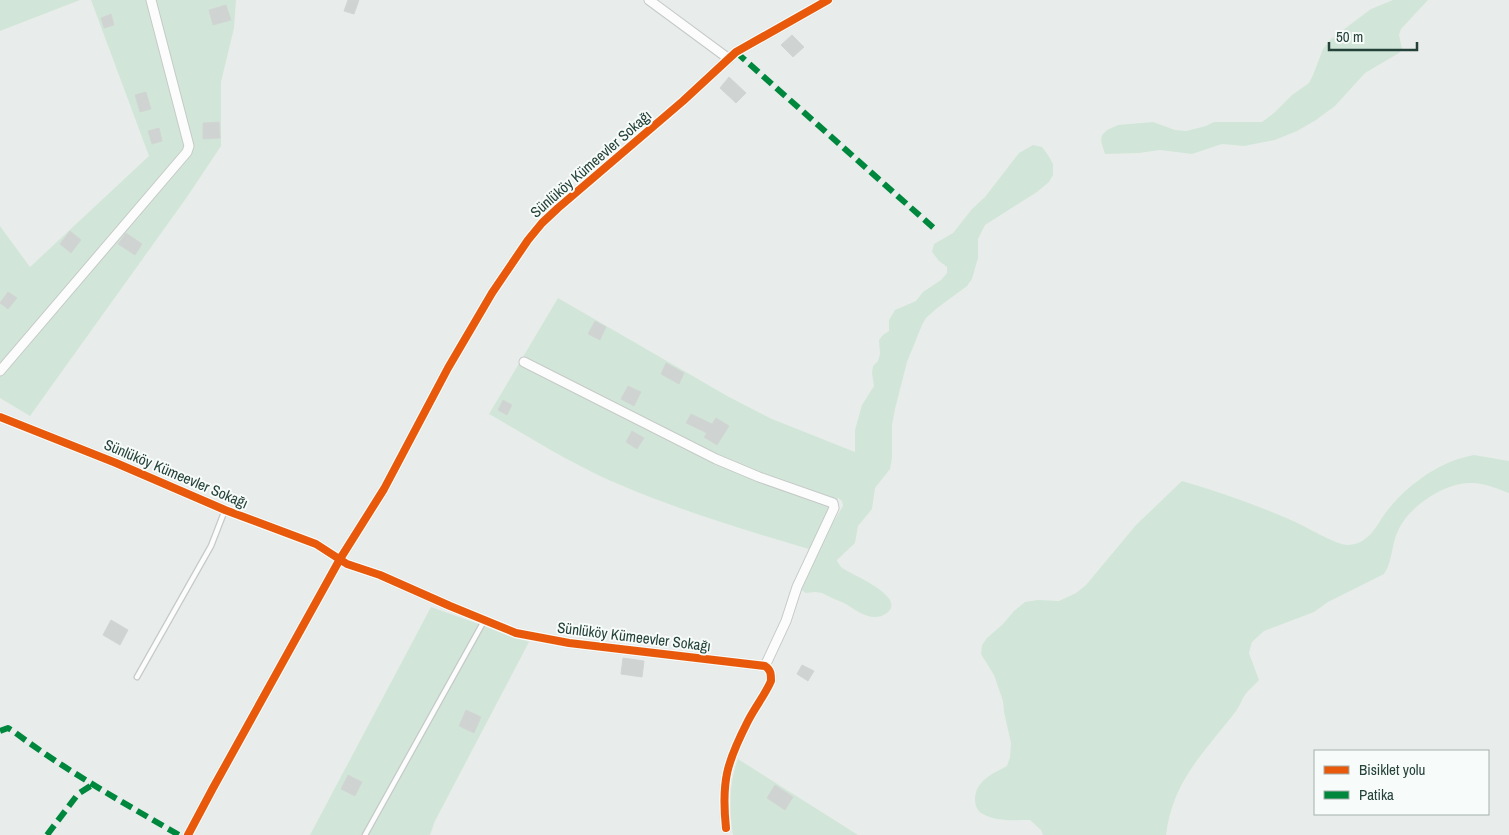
<svg xmlns="http://www.w3.org/2000/svg" width="1509" height="835" viewBox="0 0 1509 835" font-family="'Archivo Narrow',sans-serif">
	<rect width="100%" height="100%" fill="#e8edeb"/>
	<path fill="#d1e6d8" d="M0,0h80l-80,31z
		M91,0h145l-2,28 -13,54v64l-34,51 -157,219 -30,-18v-172l30,41 119,-111z
		M1393,0h35l-27,29 -2,6 3,14 -3,4 -34,20 -30,33 -19,14 -19,11 -22,9 -31,6 -22,-2 -30,10 -32,-4 -21,3 -34,1 -4,-13 1,-6 5,-5 11,-5 35,-3 22,8 11,1 20,-5 8,-4h48l12,-9 18,-18 17,-12 4,-8 10,-26 8,-10 40,-30z
		M1033,145l9,2 6,8 5,9v11l-4,7 -12,10 -52,33 -7,14v19l-6,21 -5,7 -31,23 -10,9 -4,7 -15,37 -12,47 -3,16v33l-2,11 -15,19 -3,21 -14,17 -3,17 -18,17c1,3 2,4 4,7 8,7 67,29 46,46 -15,11 -31,-3 -43,-10 -7,-3 -15,-6 -22,-10l-7,-1 -9,1 -5,-3c5,-21 30,-65 42,-84l-1,-5 -4,-3 -26,52c-64,-19 -128,-38 -189,-64 -47,-19 -90,-47 -134,-72l69,-116 171,99 43,22 83,33v-22l7,-25 12,-19 -2,-13 1,-7 5,-5 2,-7 -1,-14 4,-5 6,-4v-11l6,-10 21,-9 7,-9 18,-12 6,-7v-6l-8,-6 -7,-9 2,-8 19,-11 19,-24 13,-12 34,-44z
		M1474,455l35,6v32c-11,-4 -25,-10 -37,-10 -27,-1 -64,24 -74,48 -7,14 -5,30 -14,43l-56,28 -14,10 -50,19 -12,11 -3,11 10,27c-5,6 -12,11 -16,18 -2,4 -4,9 -7,13 -32,42 -63,69 -70,124h-123l-2,-5 -11,-10c-15,0 -35,2 -49,-7 -4,-3 -6,-8 -6,-13 0,-19 17,-26 32,-34l3,-9 1,-14 -7,-31 -1,-11 -9,-26 -13,-21 1,-9 5,-7 16,-14 11,-13 11,-9 13,-2 21,1 17,-8 10,-8 50,-60 46,-44c38,11 75,24 111,40 12,5 43,24 55,24 24,-1 30,-25 43,-39 8,-10 18,-19 28,-26 17,-13 34,-21 55,-25z
		M431,607l98,35 -94,179 -5,14h-120z
		M738,759l120,76h-125c-4,-26 -4,-52 5,-76z"/>
	<path fill="#cfd4d2" stroke="#d1d6d4" d="M348,0h11l-5,14 -10,-3z
		M226,5l5,15 -18,5 -4,-15z
		M111,14l3,11 -10,3 -3,-10z
		M792,35l12,12 -11,10 -12,-12z
		M729,77l17,16 -10,10 -16,-15z
		M146,92l5,17 -11,3 -5,-17z
		M219,122l1,16 -17,1v-16z
		M159,128l3,13 -10,3 -4,-13z
		M70,231l11,9 -10,13 -11,-9z
		M126,233l16,11 -7,11 -17,-11z
		M8,292l9,6 -9,11 -8,-6z
		M595,321l11,6 -6,13 -12,-6z
		M666,363l18,10 -5,11 -18,-10z
		M628,386l13,6 -7,14 -13,-7z
		M503,400l9,5 -5,10 -9,-5z
		M691,414l21,10 4,-6 13,8 -12,19 -13,-8 3,-4 -21,-10z
		M632,431l12,7 -7,11 -11,-7z
		M111,620l17,10 -8,15 -17,-10z
		M623,658l21,3 -2,16 -21,-3z
		M802,665l12,6 -6,10 -11,-7z
		M466,710l15,7 -7,16 -15,-7z
		M348,775l14,7 -7,14 -14,-7z
		M775,785l18,12 -8,13 -18,-12z"/>
	<g fill="none" stroke-linecap="round" stroke-linejoin="round">
		<g stroke="#c5cac8" stroke-width="7">
			<path id="lane" d="M137,677l74,-131 14,-36
				M365,835l119,-214"/>
		</g>
		<g stroke="#c5cac8" stroke-width="11">
			<path id="street" d="M649,0l80,59
				M524,362l192,97 43,18 74,26 1,5 -37,79 -11,34 -21,45
				M0,371l187,-219 2,-6 -38,-146
				M0,417l116,46 109,47 91,34 31,20 33,11 70,31 66,27 53,10 196,23c6,4 6,8 6,15 -6,14 -16,26 -23,40 -21,41 -27,60 -22,107
				M188,835l25,-47 127,-229 44,-70 64,-121 44,-75 36,-53 14,-17 16,-15 125,-107 53,-49 92,-52"/>
		</g>
		<use href="#lane" stroke="#fcfcfc" stroke-width="4.5"/>
		<use href="#street" stroke="#fcfcfc" stroke-width="9"/>
		<path stroke="#00873e" stroke-width="6" stroke-dasharray="12 6" stroke-linecap="butt" d="M736,52l201,179
			M0,731l8,-3 5,3c52,39 109,71 166,104
			M47,835l31,-41 14,-9"/>
		<g stroke="#f7fbf9" stroke-width="11">
			<path id="cycleway" d="M0,417l116,46 109,47 91,34 31,20 33,11 70,31 66,27 53,10 196,23c6,4 6,8 6,15 -6,14 -16,26 -23,40 -21,41 -27,60 -22,107
				M188,835l25,-47 127,-229 44,-70 64,-121 44,-75 36,-53 14,-17 16,-15 125,-107 53,-49 92,-52"/>
		</g>
		<use href="#cycleway" stroke="#e8590c" stroke-width="8"/>
	</g>
	<g text-anchor="middle" stroke-width="4" stroke-linejoin="round" paint-order="stroke">
		<g font-size="15" fill="#24423a" stroke="#f7fbf9">
			<text transform="translate(591 164) rotate(-41)" y="5">Sünlüköy Kümeevler Sokağı</text>
			<text transform="translate(176 474) rotate(23)" y="5">Sünlüköy Kümeevler Sokağı</text>
			<text transform="translate(634 637) rotate(7)" y="5">Sünlüköy Kümeevler Sokağı</text>
		</g>
	</g>
	<rect x="1314" y="750" width="175" height="65" fill="#f7fbf9" stroke="#a3b1ad"/>
	<rect x="1324" y="766" width="25" height="8" fill="#e8590c" stroke="#a3b1ad"/>
	<text x="1359" y="775" font-size="15" fill="#24423a">Bisiklet yolu</text>
	<rect x="1324" y="791" width="25" height="8" fill="#00873e" stroke="#a3b1ad"/>
	<text x="1359" y="800" font-size="15" fill="#24423a">Patika</text>
	<path d="M1329 42v8h88v-8" fill="none" stroke="#24423a" stroke-width="2.5"/>
	<text x="1336" y="42" font-size="15" fill="#24423a" stroke="#f7fbf9" stroke-width="4" paint-order="stroke">50 m</text>
</svg>
